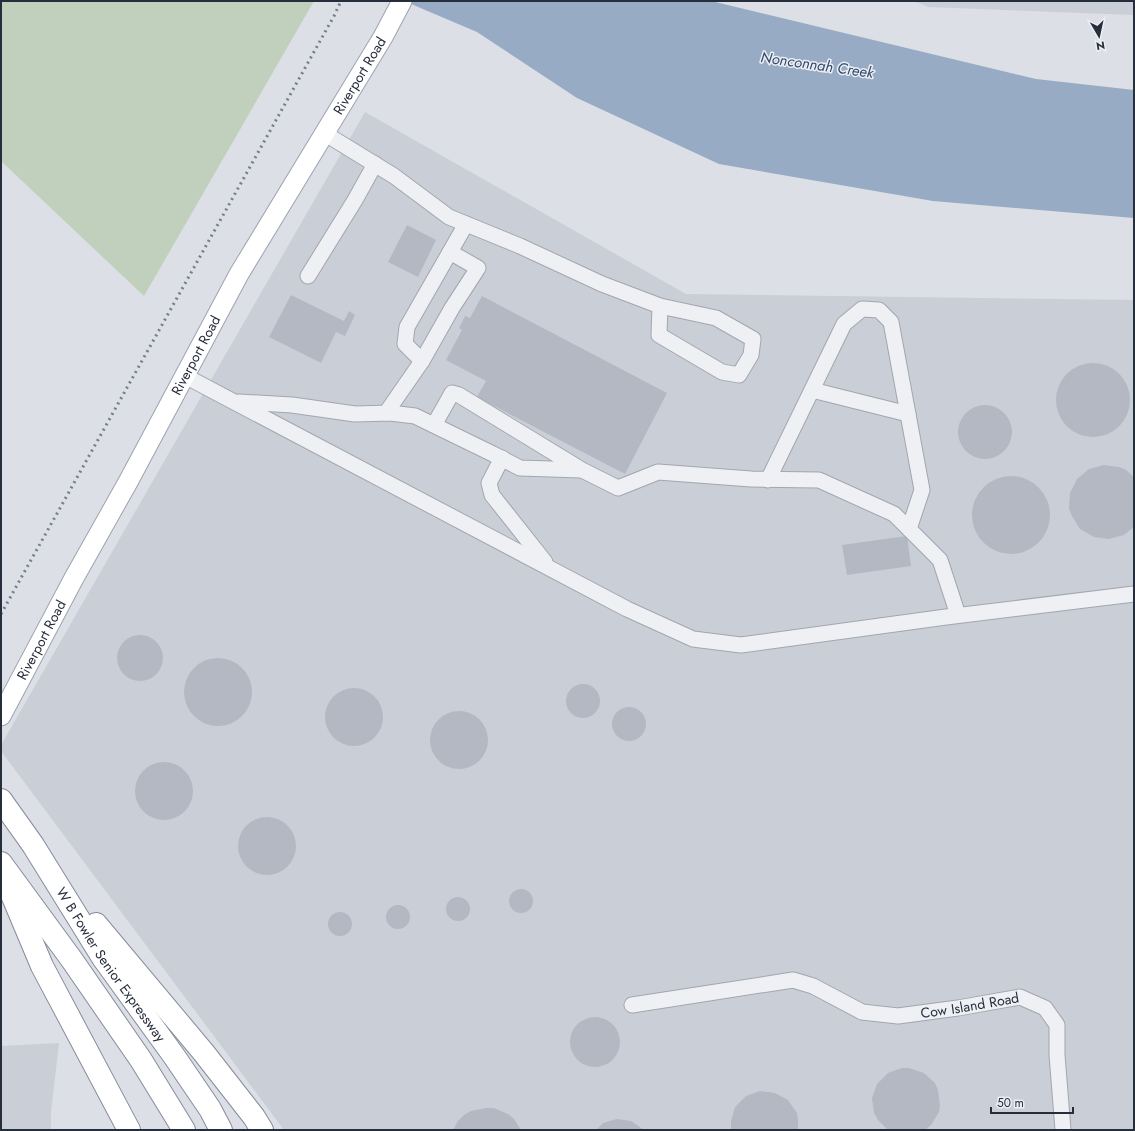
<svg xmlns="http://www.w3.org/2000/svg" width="1135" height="1131" viewBox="0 0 1135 1131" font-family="Jost,sans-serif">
	<rect width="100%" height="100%" fill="#dcdfe5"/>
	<path fill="#caced7" d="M914,1h220v14l-206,-8z
		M365,112l321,182 448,6v830h-850l-283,-379v-6z
		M59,1043l-8,69v18h-50v-84z"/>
	<path fill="#c1cfbd" d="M1,1h313l-170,295 -143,-135z"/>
	<path fill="#97abc5" d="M404,1h307l325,78 98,11v128l-201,-17 -214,-37 -142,-66 -100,-66z"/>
	<path fill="#b3b8c2" d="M407,225l29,15 -18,37 -30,-15z
		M291,295l53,26 5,-10 6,4 -10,21 -9,-4 -15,31 -52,-26z
		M482,296l185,97 -42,81 -148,-77 9,-16 -40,-21 16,-30 -3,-2 6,-12 5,2z
		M1056 400a37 37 0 1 1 74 0a37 37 0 1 1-74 0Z
		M958 432a27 27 0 1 1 54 0a27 27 0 1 1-54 0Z
		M1104,465l15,2 7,3 8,7v50l-10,8 -15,4 -15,-2 -14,-8 -8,-13 -3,-7 1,-16 7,-14 12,-10z
		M972 515a39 39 0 1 1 78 0a39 39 0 1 1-78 0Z
		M907,536l4,30 -64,9 -5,-30z
		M117 658a23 23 0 1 1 46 0a23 23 0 1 1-46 0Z
		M184 692a34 34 0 1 1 68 0a34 34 0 1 1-68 0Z
		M566 701a17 17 0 1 1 34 0a17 17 0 1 1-34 0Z
		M325 717a29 29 0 1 1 58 0a29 29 0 1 1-58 0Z
		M612 724a17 17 0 1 1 34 0a17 17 0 1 1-34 0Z
		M430 740a29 29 0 1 1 58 0a29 29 0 1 1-58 0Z
		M135 791a29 29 0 1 1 58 0a29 29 0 1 1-58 0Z
		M238 846a29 29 0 1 1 58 0a29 29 0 1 1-58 0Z
		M509 901a12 12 0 1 1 24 0a12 12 0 1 1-24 0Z
		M446 909a12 12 0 1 1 24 0a12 12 0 1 1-24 0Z
		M386 917a12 12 0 1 1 24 0a12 12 0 1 1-24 0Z
		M328 924a12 12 0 1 1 24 0a12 12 0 1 1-24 0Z
		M570 1042a25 25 0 1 1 50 0a25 25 0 1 1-50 0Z
		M902,1068h7l15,5 11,10 3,7 2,15 -1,7 -8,13 -6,5h-37l-10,-10 -4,-7 -2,-15 5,-14 11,-11z
		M760,1091l15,2 13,7 9,13 1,7v10h-67v-9l4,-14 11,-11z
		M486,1108h8l14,6 6,5 7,11h-68l5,-9 6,-6 7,-4z
		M617,1119l14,2 13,9h-48l7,-7z"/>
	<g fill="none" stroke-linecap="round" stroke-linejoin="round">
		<g stroke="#a2a6af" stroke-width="17">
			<g id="minor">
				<path d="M324,133l70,43 55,41 71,29 82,38 58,22 56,12 37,21 -2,16 -12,20 -17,-3 -63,-37 1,-29"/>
				<path d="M308,276l47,-76 20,-36"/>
				<path d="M422,361l-17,-17 2,-17 59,-103"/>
				<path d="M185,376l442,233 66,30 48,6 205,-28 188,-23"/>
				<path d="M812,390l96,24"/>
				<path d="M239,402l53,3 63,9 35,-1 25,3 78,38 27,14 61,2"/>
				<path d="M386,413l36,-52 30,-53 26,-40 -28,-16"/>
				<path d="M434,425l18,-32 7,2 123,75 36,18 40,-16 93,7 68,1 75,34 46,46 18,55"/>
				<path d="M502,458l-13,25 3,12 53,67"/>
				<path d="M768,480l76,-156 18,-15 17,1 12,12 31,168 -13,39"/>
				<path id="s1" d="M632,1005l161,-25 20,6 49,26 36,4 60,-8 62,-11 25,11 12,17v30l6,75"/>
			</g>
		</g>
		<g stroke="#9ca3b1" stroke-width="21">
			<g id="major">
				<path id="s2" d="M1,716l73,-138 54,-96 111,-208 144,-237 19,-36"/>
			</g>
		</g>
		<g stroke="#848c9b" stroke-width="24">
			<g id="highway">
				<path id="s3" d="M1,800l32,45 70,113 71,98 36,53 11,21"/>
				<path d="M1,863l71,97 69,100 43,70"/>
				<path d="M10,890l32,76 87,164"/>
				<path d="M96,924l108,129 50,64 8,13"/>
			</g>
		</g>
		<use href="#minor" stroke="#eef0f4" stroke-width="15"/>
		<use href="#major" stroke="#fff" stroke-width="19"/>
		<use href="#highway" stroke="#fff" stroke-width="22"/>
		<path stroke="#767e8e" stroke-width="3" stroke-dasharray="2 4" stroke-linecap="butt" d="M1,614l333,-598 7,-15"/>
	</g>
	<g text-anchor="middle" stroke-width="3" stroke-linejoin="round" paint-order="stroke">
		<g font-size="14" fill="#262d3b" stroke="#ebeef3">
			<text dy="5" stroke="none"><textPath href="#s2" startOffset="734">Riverport Road</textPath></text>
			<text dy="5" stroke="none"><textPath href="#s2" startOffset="410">Riverport Road</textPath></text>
			<text dy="5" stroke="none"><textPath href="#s2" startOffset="86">Riverport Road</textPath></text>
			<text dy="5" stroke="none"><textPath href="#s3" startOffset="198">W B Fowler Senior Expressway</textPath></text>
			<text dy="5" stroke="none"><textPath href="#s1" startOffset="348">Cow Island Road</textPath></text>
		</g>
		<g font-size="15" font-style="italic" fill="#32496d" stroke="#ebeef3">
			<text transform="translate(817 65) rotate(8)" y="5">Nonconnah Creek</text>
		</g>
	</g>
	<rect width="1135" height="1131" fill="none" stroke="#262d3b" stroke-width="4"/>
	<g transform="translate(1099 36) rotate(171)" stroke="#ebeef3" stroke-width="3" paint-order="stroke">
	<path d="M0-3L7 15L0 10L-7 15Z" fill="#262d3b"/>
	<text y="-6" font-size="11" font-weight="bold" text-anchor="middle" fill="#262d3b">N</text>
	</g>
	<path d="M991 1107v6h82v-6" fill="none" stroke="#262d3b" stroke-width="2"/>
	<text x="997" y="1107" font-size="12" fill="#262d3b" stroke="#ebeef3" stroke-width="3" paint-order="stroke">50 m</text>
</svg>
